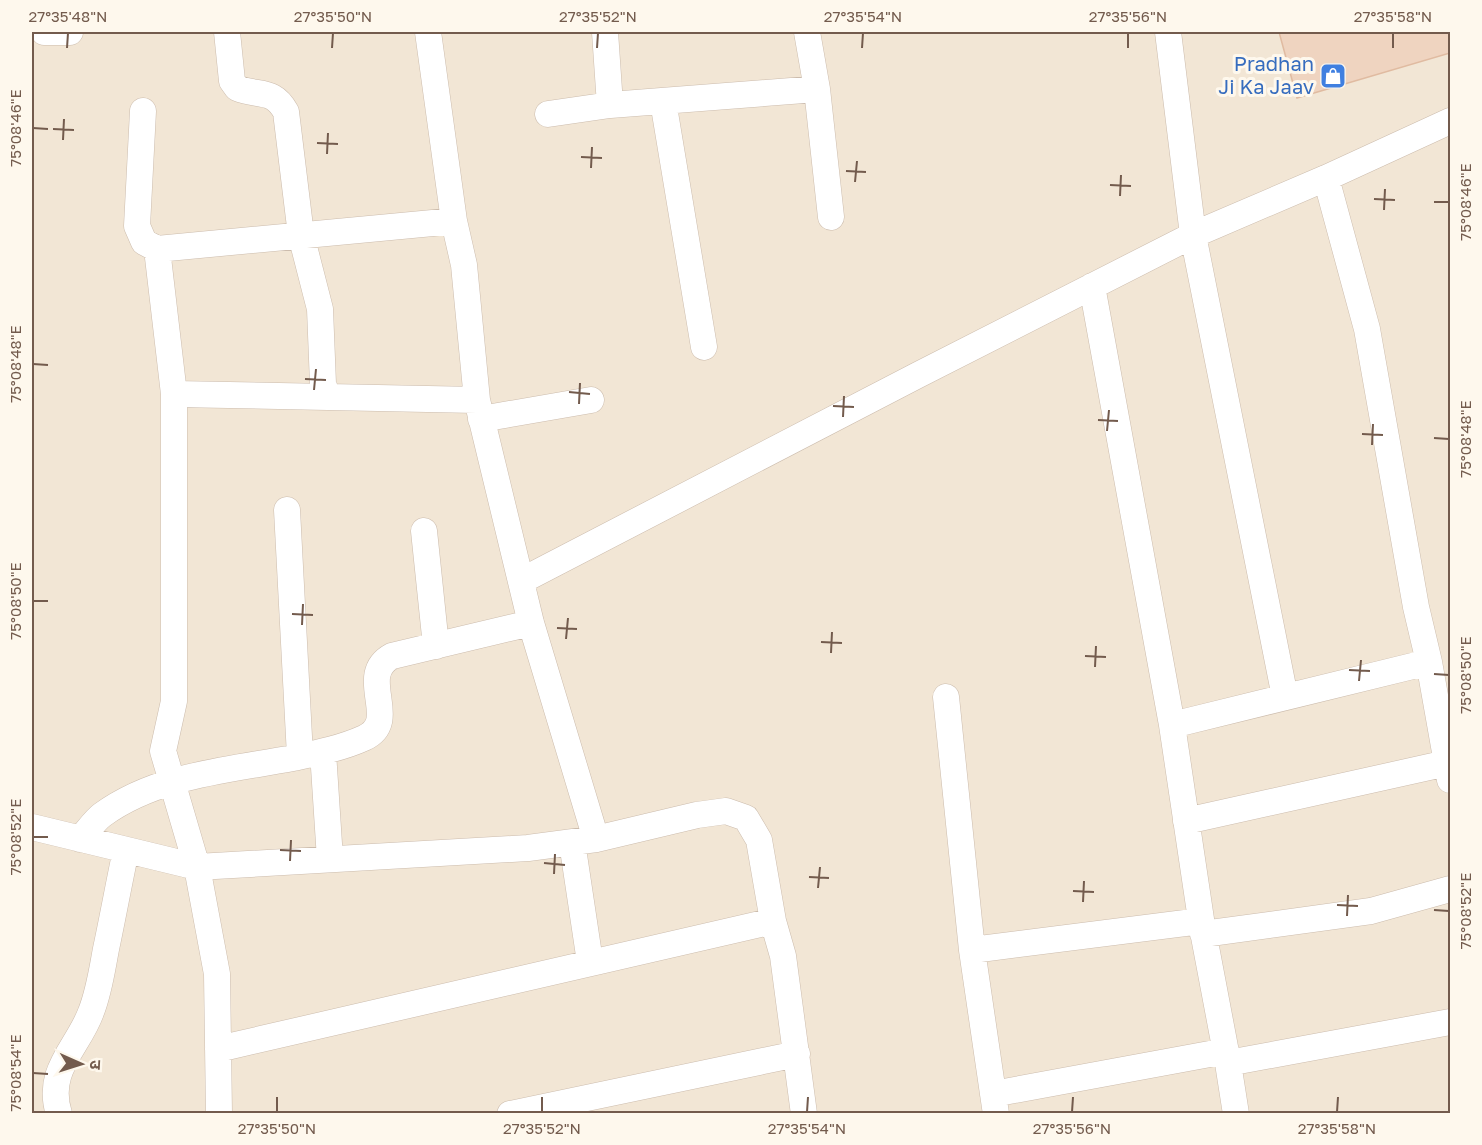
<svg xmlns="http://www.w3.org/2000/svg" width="1482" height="1145" viewBox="0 0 1482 1145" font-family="'Golos Text','Noto Sans Devanagari',sans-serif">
	<rect width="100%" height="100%" fill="#fbf4e7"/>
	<path fill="#f2e6d5" d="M32,32h1418v1081h-1418z"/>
	<path fill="#efd4c0" stroke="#e0bba1" stroke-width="1.5" d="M1279,32h171v21l-153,45z"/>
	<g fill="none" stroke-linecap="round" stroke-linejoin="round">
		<g stroke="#ccbcad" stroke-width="27">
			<path id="street" d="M44,32h26
				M227,32l5,49 5,7c22,9 36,0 49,24l15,123 19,74 3,75 5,13 149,3
				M428,32l26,189 10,44 13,135 54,223 65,216
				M605,32l5,73
				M807,32l10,57 14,128
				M1168,32l25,203 92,462
				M663,101l41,246
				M143,111l-6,115 7,16 13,7 297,-28
				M548,114l62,-9 207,-16
				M1326,178l41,151 49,278 13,55 21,118
				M157,249l17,145v307l-11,50 34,116 20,107 2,140
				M1092,286l80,439
				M174,394l154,3
				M481,419l110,-19
				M287,510l13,246
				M424,531l12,115
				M521,581l397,-206 275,-140 133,-57 124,-57
				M946,697l26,253 24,164
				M323,752l7,107
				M1186,821l261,-58
				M32,827l165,40 331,-19 68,-9 101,-24 29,-4 20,7 13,22 14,81 10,35 21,158
				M80,839c7,-7 14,-18 22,-24 55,-40 127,-45 191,-57 24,-5 49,-10 71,-20 38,-17 -9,-62 28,-82l139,-33
				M572,842l18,120
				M1203,934l168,-23 79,-22
				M972,950l229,-29
				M218,1049l555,-128
				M1228,1063l222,-41
				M993,1094l233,-43
				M59,1114c-14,-44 19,-66 32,-102 8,-20 11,-42 15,-63 7,-33 13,-66 20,-99
				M510,1114l287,-60
				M1236,1114l-8,-51 -26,-137 -30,-201 257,-63"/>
		</g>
		<use href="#street" stroke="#fff" stroke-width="26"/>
	</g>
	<path fill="none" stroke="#735b4d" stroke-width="2" d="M67,48l1,-15M332,48l1,-15M597,48l1,-15M862,48l1,-15M1128,48v-15M1393,48v-15M33,128l15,1M53,129l21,1M63,140l1,-21M317,143l21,1M327,154l1,-21M581,157l21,1M591,168l1,-21M846,171l20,1M855,182l2,-21M1110,185l21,1M1120,196l1,-21M1374,199l21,1M1434,202h15M1384,210l1,-21M33,364l15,1M305,379l21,1M314,390l2,-21M569,392l21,2M579,404l1,-21M833,406l21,1M843,417l1,-21M1098,420l20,1M1107,431l2,-21M1362,434l21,1M1434,438l15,1M1372,445l1,-21M33,601h15M292,614l21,1M302,625l1,-21M557,628l20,1M566,639l2,-21M821,642l21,1M831,653l1,-21M1085,656l21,1M1095,667l1,-21M1349,670l21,1M1434,674l15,1M1359,681l2,-21M33,837h15M280,850l21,1M290,861l1,-21M544,863l21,2M554,874l1,-20M809,877l20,1M818,888l2,-21M1073,891l21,1M1083,902l1,-21M1337,905l21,1M1434,910l15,1M1347,916l1,-21M33,1073l15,1M277,1112v-15M542,1112v-15M807,1112l1,-15M1072,1112l1,-15M1337,1112l1,-15"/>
	<defs>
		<g id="shop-square" transform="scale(1.35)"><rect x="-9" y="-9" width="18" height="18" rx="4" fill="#3f7fe0" stroke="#fef8ed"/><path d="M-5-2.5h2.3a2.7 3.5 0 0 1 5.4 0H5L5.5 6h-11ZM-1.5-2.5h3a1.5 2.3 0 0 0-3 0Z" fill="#fff"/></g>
	</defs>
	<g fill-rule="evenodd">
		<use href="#shop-square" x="1333" y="76"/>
	</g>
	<g text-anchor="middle" stroke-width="6" stroke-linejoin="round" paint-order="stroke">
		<g font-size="20" fill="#366cbe" stroke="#fef8ed" text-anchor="end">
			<text x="1314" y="71">Pradhan<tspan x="1314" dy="23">Ji Ka Jaav</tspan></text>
		</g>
	</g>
	<rect width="1482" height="1145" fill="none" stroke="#fef8ed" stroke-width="66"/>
	<g transform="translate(81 1064) rotate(93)" stroke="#fef8ed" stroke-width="4.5" paint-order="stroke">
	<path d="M0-4.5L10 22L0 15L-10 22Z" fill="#735b4d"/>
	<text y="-9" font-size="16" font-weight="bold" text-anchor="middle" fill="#735b4d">उ</text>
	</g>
	<rect x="33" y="33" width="1416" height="1079" fill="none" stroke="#735b4d" stroke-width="2"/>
	<g font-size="15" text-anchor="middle" fill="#735b4d">
		<text x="68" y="22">27°35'48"N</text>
		<text x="333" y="22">27°35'50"N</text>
		<text x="598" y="22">27°35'52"N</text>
		<text x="863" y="22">27°35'54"N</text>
		<text x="1128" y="22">27°35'56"N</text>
		<text x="1393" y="22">27°35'58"N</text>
		<text transform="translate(16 128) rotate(-90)" y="5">75°08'46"E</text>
		<text transform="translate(1466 202) rotate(-90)" y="5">75°08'46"E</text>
		<text transform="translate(16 364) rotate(-90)" y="5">75°08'48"E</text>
		<text transform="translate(1466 439) rotate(-90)" y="5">75°08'48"E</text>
		<text transform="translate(16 601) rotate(-90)" y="5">75°08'50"E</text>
		<text transform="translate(1466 675) rotate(-90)" y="5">75°08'50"E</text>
		<text transform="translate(16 837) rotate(-90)" y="5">75°08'52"E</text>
		<text transform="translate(1466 911) rotate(-90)" y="5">75°08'52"E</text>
		<text transform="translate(16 1073) rotate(-90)" y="5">75°08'54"E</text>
		<text x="277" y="1134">27°35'50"N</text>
		<text x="542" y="1134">27°35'52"N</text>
		<text x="807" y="1134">27°35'54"N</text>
		<text x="1072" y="1134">27°35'56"N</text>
		<text x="1337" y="1134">27°35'58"N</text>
	</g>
</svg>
